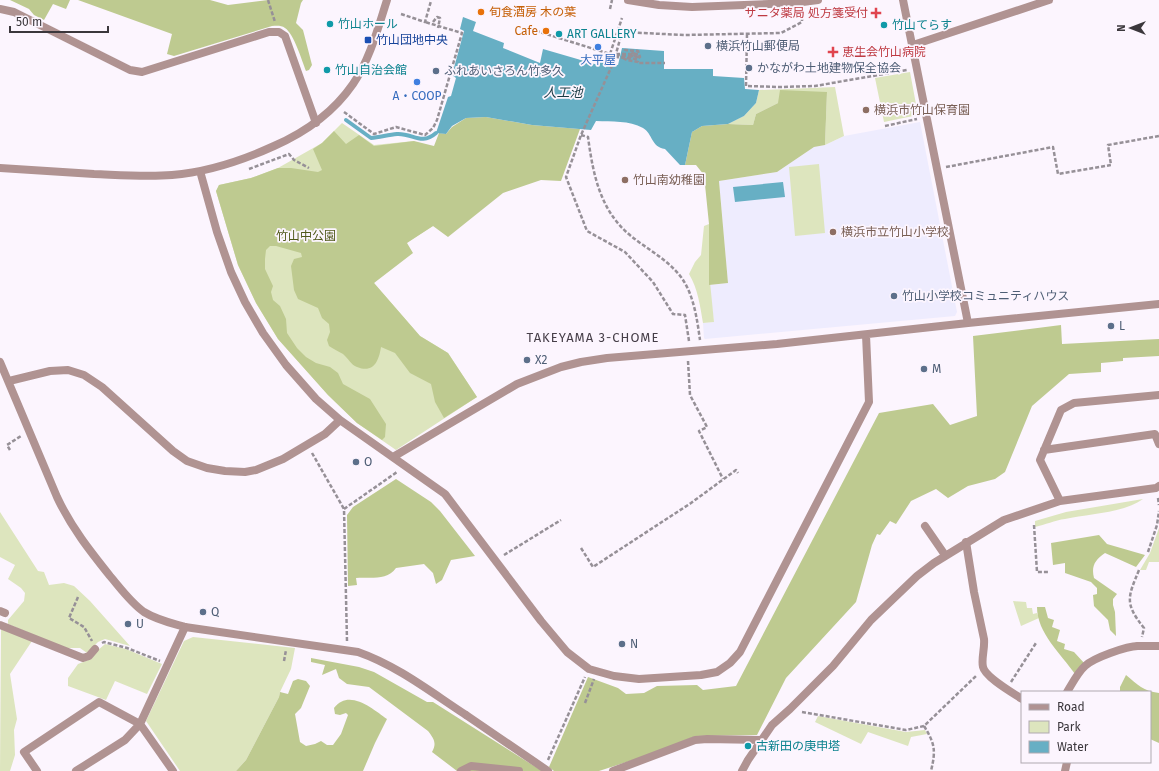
<svg xmlns="http://www.w3.org/2000/svg" width="1159" height="771" viewBox="0 0 1159 771" font-family="'Fira Sans','Noto Sans JP',sans-serif">
	<rect width="100%" height="100%" fill="#fcf5fe"/>
	<path fill="#eeecfe" d="M920,122l37,190 -2,4 -250,23 -1,-1 -1,-15 11,-1 -5,-37 19,-2 -9,-102 58,-9 37,-25 11,-2 19,-9z"/>
	<path fill="#dde5be" d="M910,72l8,43 -34,7 -9,-44z
		M835,87l9,49 -19,9 2,-53 -49,11 -22,11 -3,11 -25,-1 16,-8 12,-13 3,-13z
		M342,123l32,22 40,-4 19,85 -27,17 -32,40 46,53 28,17 29,44 -81,53 -39,-27 -29,-28 -50,-56 -22,-36 -18,-38 -22,-74 3,-6 32,-7 27,-10 44,-25z
		M819,164l6,69 -30,3 -6,-69z
		M709,224l1,47 -1,1 5,50 -11,1c-3,-17 -5,-34 -14,-49l6,-12 6,-7 3,-29z
		M1143,499c-19,14 -55,15 -78,20 -10,1 -20,6 -30,8v-6l31,-9z
		M0,512l38,59 6,1 5,13 15,-2 10,3 16,15 40,45 -25,-7 -7,3 -11,11 -7,-5h-15l-57,-24v-4l16,-19 1,-8 -4,-5 -13,-9 7,-14 -15,-8z
		M1159,528v34h-10l-3,8h-6l10,-17z
		M1013,601l13,1 1,6h5l1,6 4,-1 2,5 -18,8z
		M1,629l31,12 -22,33 7,45 -3,11 1,25 -5,16h-10z
		M193,637l102,11 -4,21 -11,23 -1,5 -33,63 -10,11h-56l-34,-50 38,-80z
		M105,644l21,5 36,15 -15,30 -32,-13 -9,19 -38,-14v-8l10,-14 13,-5 6,-8z
		M818,716l88,16 19,-2 2,4 -16,3 -3,9 -40,-14 -7,12 -46,-22z"/>
	<path fill="#beca90" d="M10,0h60l-4,9 -13,-5 -9,16 -10,-5 -5,-6z
		M78,0h132l18,5 40,-5h35l-2,3 -5,20 7,7 9,35 -3,5 -3,1c-4,-10 -12,-37 -21,-43 -4,-3 -9,-2 -13,-2l-98,30 -7,-2 5,-20z
		M780,90l47,2 -2,53 -11,2 -37,25 -58,9 9,102 -19,2v-61l-5,-49 -8,-10h-11l7,-33 10,-6 26,-2 25,1 3,-11 22,-11z
		M486,117l46,8 48,4 -19,52 -20,-1 -38,13 -55,44 -15,-11 -26,17 6,10 -39,30 46,53 28,17 29,44 -33,21 -9,-16 -4,-18 -21,-11 -15,-20 -14,-6c-2,13 -7,27 -24,20 -6,-2 -9,-9 -14,-13 -5,-3 -10,-5 -14,-8l-2,-6 3,-8 -1,-8 -7,-6 -4,-10 -20,-9 -4,-9 -3,-24 3,-7 8,-2 -1,-4 -25,-7h-6l-4,4 -1,9v10l8,17 -2,6 2,8 7,6 6,13 1,14 10,15 9,9 10,6 14,4 8,6 5,11 27,15 16,25 -1,13 -3,3 -25,-17 -29,-28 -50,-56 -22,-36 -18,-38 -22,-74 3,-6 32,-7 27,-10h13l27,4 4,-2 -9,-21 9,-6 12,-12 12,13 13,-9 15,11 40,-5 20,5 5,-13 7,1 6,-7 14,-9z
		M1061,325l1,19 97,-5v17l-36,2v3l-22,2v9l-32,2 -37,32 -27,66 -10,7 -27,7 -20,12 -12,-9 -25,12 -15,23 -6,-3 -10,14 -3,-1 -5,11 -16,57 -70,76 -29,57 -61,1 -57,22 -40,13h-45l-5,-4 39,-90 30,11 8,6 18,-1 13,-7 40,-1 6,5 33,-4 143,-273 54,-9 17,21 27,-9 -4,-80z
		M396,479l35,23 9,9 35,45 -24,4 -9,20 -6,4 -3,-11 -9,-9 -28,4c-9,13 -25,9 -40,10l1,7 -9,1 -1,-71 6,-8z
		M1099,535l8,9 38,11 -9,12 -31,-14c-10,7 -14,13 -11,25l23,16 -4,5v6l2,7 1,24 -6,-6 -2,-10 -14,-14 -1,-11 4,-1v-6l-6,-6 -26,-9v-10l-12,2 -2,-22z
		M1037,607h8l3,11 6,2 -2,7 8,3 -3,11 8,3 -1,5 10,3 11,12 -10,10c-14,-20 -38,-41 -38,-67z
		M311,658l48,9 15,5 53,30h6l109,69h-85l-25,-19c5,-9 2,-13 -4,-21l-59,-44 -22,-3 -8,-6 -3,-9 -14,6 3,-10 -14,-3z
		M1126,675c12,10 17,16 33,18v50l-9,-4v-47h-30v-5z
		M298,679l8,2 4,5 -9,22 -6,6 5,28 6,4 9,-2 6,-3 6,4h6l8,-11 7,-19 -2,-2 -6,2 -5,-1 -1,-6c15,-20 39,1 53,11l-12,24 -12,28h-127l10,-11 33,-63 1,-5 8,2 5,-13z"/>
	<path fill="#67afc4" d="M463,17l13,5 -3,9 31,12 -1,5 37,15 3,-14 55,16 2,-3 18,3 4,-17 42,3v18h49v7l31,2 1,11 14,1 -3,13 -12,13 -16,8 -26,2 -10,6 -7,33h-5l-15,-16c-14,-2 -12,-15 -22,-21 -14,-8 -31,-6 -47,-7l-5,9 -59,-5 -46,-8 -20,1 -14,8 -6,8 -10,-1 12,-36 3,-1 5,-18 -4,-3 12,-44 -4,-2z
		M783,182l2,15 -50,5 -2,-15z"/>
	<g fill="none" stroke-linecap="round" stroke-linejoin="round">
		<path stroke="#67afc4" stroke-width="4" d="M346,120l25,18c9,-1 17,-3 26,-4 16,-1 24,12 39,-1"/>
		<path stroke="#969097" stroke-width="2.5" stroke-dasharray="4 2" stroke-linecap="butt" d="M268,0l7,22
			M610,9l2,-9
			M401,14l24,8 6,-21
			M530,29l80,25 12,-36
			M747,34l-1,52 34,1 35,-1 92,-16
			M616,54h22v3h-3l-5,-2
			M615,57l22,2 3,-2 -2,-6 -13,-1 -2,8
			M344,112l30,22 22,-7 29,8 8,-7 4,-8 25,-87 -37,-11
			M885,126l32,-7
			M581,135l7,2c5,37 12,74 43,99 16,13 36,23 50,41 13,18 16,42 19,63
			M946,167l107,-20 5,27 53,-9 -3,-20 51,-9
			M249,169l40,-15 5,6 15,8
			M689,341l-4,-26 -12,-1 -20,-32 -28,-30 -38,-21 -21,-54 15,-42 33,-74 8,-29 62,3 97,-2 21,-11v-6
			M688,361l2,34 17,32 -8,4 24,48
			M10,450l-3,-5 14,-9
			M312,453l32,56
			M1158,498l1,7
			M1034,525l3,47h12
			M581,548l12,19 98,-64 45,-33 2,3
			M1148,552l9,-27 2,-14
			M504,555l57,-35
			M1139,570c-11,27 -15,33 5,58l-2,9
			M78,597l-9,21 15,9 8,14
			M347,641l-3,-132 53,-37
			M102,643l2,-1 23,6 33,13
			M284,661l2,-11
			M1011,682l25,-39
			M585,703l9,-24
			M802,712l104,18 18,-4 53,-51
			M924,726c11,18 12,24 7,45
			M548,760l37,-83"/>
		<path stroke="#b09392" stroke-width="8" d="M966,542l8,50 10,47c1,9 -3,20 -1,28 2,10 30,26 39,32
			M1067,692c5,-8 11,-20 18,-26 8,-8 42,-20 53,-20
			M461,771l10,-5 48,5
			M613,771l82,-31 12,-1 54,1
			M1065,771l2,-9"/>
		<path stroke="#b09392" stroke-width="8" d="M0,9l14,3 116,58 12,2 127,-40h10l6,4 31,87
			M913,45l136,-45
			M1044,450l111,-16 4,10
			M1060,501l-20,-41 21,-50 13,-7 85,-8
			M925,526l20,29
			M0,625l83,33 6,-2 6,-7
			M1138,646h21
			M466,715l82,56
			M37,771l-13,-19 75,-50 41,22 33,47
			M76,771l49,-31 15,-16 45,-97
			M742,771l6,-11 24,-35 18,-16 43,-43 38,-46 46,-44 17,-13 70,-43 56,-19 96,-13 3,-2"/>
		<path stroke="#b09392" stroke-width="8" d="M628,0l31,5 33,2 103,-4 23,-3
			M903,0l65,323
			M0,168c31,2 62,4 94,6 26,1 52,3 78,1 36,-3 69,-14 102,-29 32,-14 59,-33 79,-62 17,-25 25,-56 34,-84
			M200,171l17,61 14,40 14,30 18,31 23,32 30,34 24,21 105,74 96,127 26,31 22,17 25,7 25,3 62,-4 16,-3 13,-9 10,-11 129,-250 -3,-67
			M0,362l57,135c14,30 33,54 53,79 11,13 21,27 34,36 13,8 27,11 41,15l173,25c40,14 74,41 108,63
			M9,381l41,-10 18,-1 16,5 18,12 71,64 14,10 20,7 18,3 20,1 11,-2 27,-11 42,-25 15,-14
			M393,457l124,-73 44,-17 20,-5 26,-4 170,-14 191,-21 191,-19
			M0,611l5,2"/>
		<path stroke="#969097" stroke-width="2.5" stroke-dasharray="4 2" stroke-linecap="butt" d="M433,22l4,-5 3,1 -2,10
			M610,54l23,3 4,-3 -6,-1 -1,2
			M623,58l4,2 11,2v1h27"/>
	</g>
	<g fill="#e8710a" stroke="#fcf5fe" stroke-width="1.5">
		<circle cx="481" cy="12" r="4"/>
		<circle cx="546" cy="31" r="4"/>
	</g>
	<g fill="#e0444e" stroke="#fcf5fe" stroke-width="1.5">
		<path d="M874 7h4v4h4v4h-4v4h-4v-4h-4v-4h4z"/>
		<path d="M831 46h4v4h4v4h-4v4h-4v-4h-4v-4h4z"/>
	</g>
	<g fill="#0f9aa8" stroke="#fcf5fe" stroke-width="1.5">
		<circle cx="330" cy="24" r="4"/>
		<circle cx="884" cy="25" r="4"/>
		<circle cx="559" cy="34" r="4"/>
		<circle cx="327" cy="70" r="4"/>
		<circle cx="748" cy="746" r="4"/>
	</g>
	<rect fill="#1a4fb4" stroke="#fcf5fe" stroke-width="1.5" x="364" y="36" width="8" height="8" rx="2"/>
	<g fill="#5c6f8a" stroke="#fcf5fe" stroke-width="1.5">
		<circle cx="708" cy="46" r="4"/>
		<circle cx="749" cy="68" r="4"/>
		<circle cx="436" cy="71" r="4"/>
		<circle cx="894" cy="296" r="4"/>
		<circle cx="1111" cy="326" r="4"/>
		<circle cx="527" cy="360" r="4"/>
		<circle cx="924" cy="369" r="4"/>
		<circle cx="356" cy="462" r="4"/>
		<circle cx="203" cy="612" r="4"/>
		<circle cx="128" cy="624" r="4"/>
		<circle cx="622" cy="644" r="4"/>
	</g>
	<g fill="#3f7fe0" stroke="#fcf5fe" stroke-width="1.5">
		<circle cx="598" cy="47" r="4"/>
		<circle cx="417" cy="82" r="4"/>
	</g>
	<g fill="#8d6e63" stroke="#fcf5fe" stroke-width="1.5">
		<circle cx="866" cy="110" r="4"/>
		<circle cx="625" cy="180" r="4"/>
		<circle cx="833" cy="232" r="4"/>
	</g>
	<g text-anchor="middle" stroke-width="3.5" stroke-linejoin="round" paint-order="stroke">
		<g font-size="12" fill="#c56008" stroke="#fcf5fe" text-anchor="start">
			<text x="489" y="16">旬食酒房 木の葉</text>
			<text x="538" y="35" text-anchor="end">Cafe</text>
		</g>
		<g font-size="12" fill="#be3a42" stroke="#fcf5fe" text-anchor="end">
			<text x="868" y="17">サニタ薬局 処方箋受付</text>
			<text x="842" y="56" text-anchor="start">恵生会竹山病院</text>
		</g>
		<g font-size="12" fill="#0d838f" stroke="#fcf5fe" text-anchor="start">
			<text x="338" y="28">竹山ホール</text>
			<text x="892" y="29">竹山てらす</text>
			<text x="567" y="38">ART GALLERY</text>
			<text x="335" y="74">竹山自治会館</text>
			<text x="756" y="750">古新田の庚申塔</text>
		</g>
		<g font-size="12" fill="#164399" stroke="#fcf5fe" text-anchor="start">
			<text x="376" y="44">竹山団地中央</text>
		</g>
		<g font-size="12" fill="#4e5e75" stroke="#fcf5fe" text-anchor="start">
			<text x="716" y="50">横浜竹山郵便局</text>
			<text x="757" y="72">かながわ土地建物保全協会</text>
			<text x="444" y="75">ふれあいさろん竹多久</text>
			<text x="902" y="300">竹山小学校コミュニティハウス</text>
			<text x="1119" y="330">L</text>
			<text x="535" y="364">X2</text>
			<text x="932" y="373">M</text>
			<text x="364" y="466">O</text>
			<text x="211" y="616">Q</text>
			<text x="136" y="628">U</text>
			<text x="630" y="648">N</text>
		</g>
		<g font-size="12" fill="#366cbe" stroke="#fcf5fe">
			<text x="598" y="64">大平屋</text>
			<text x="417" y="100">A・COOP</text>
		</g>
		<g font-size="12" fill="#785e54" stroke="#fcf5fe" text-anchor="start">
			<text x="874" y="114">横浜市竹山保育園</text>
			<text x="633" y="184">竹山南幼稚園</text>
			<text x="841" y="236">横浜市立竹山小学校</text>
		</g>
		<g font-size="12" fill="#50591a" stroke="#fcf5fe">
			<text x="306" y="240">竹山中公園</text>
		</g>
		<g font-size="13" font-style="italic" fill="#173a43" stroke="#fcf5fe">
			<text x="563" y="97">人工池</text>
		</g>
		<g font-size="13" letter-spacing="1" fill="#463e48" stroke="#fcf5fe">
			<text x="593" y="342">TAKEYAMA 3-CHOME</text>
		</g>
	</g>
	<rect x="1021" y="691" width="130" height="72" fill="#fcf5fe" stroke="#afa9b0"/>
	<rect x="1029" y="704" width="20" height="6" fill="#b09392" stroke="#afa9b0"/>
	<text x="1057" y="711" font-size="12" fill="#3b373c">Road</text>
	<rect x="1029" y="721" width="20" height="12" fill="#dde5be" stroke="#afa9b0"/>
	<text x="1057" y="731" font-size="12" fill="#3b373c">Park</text>
	<rect x="1029" y="741" width="20" height="12" fill="#67afc4" stroke="#afa9b0"/>
	<text x="1057" y="751" font-size="12" fill="#3b373c">Water</text>
	<g transform="translate(1131 28) rotate(270)" stroke="#fcf5fe" stroke-width="3" paint-order="stroke">
	<path d="M0-3L7 15L0 10L-7 15Z" fill="#3b373c"/>
	<text y="-6" font-size="11" font-weight="bold" text-anchor="middle" fill="#3b373c">N</text>
	</g>
	<path d="M10 26v6h98v-6" fill="none" stroke="#3b373c" stroke-width="2"/>
	<text x="16" y="26" font-size="12" fill="#3b373c" stroke="#fcf5fe" stroke-width="3" paint-order="stroke">50 m</text>
</svg>
